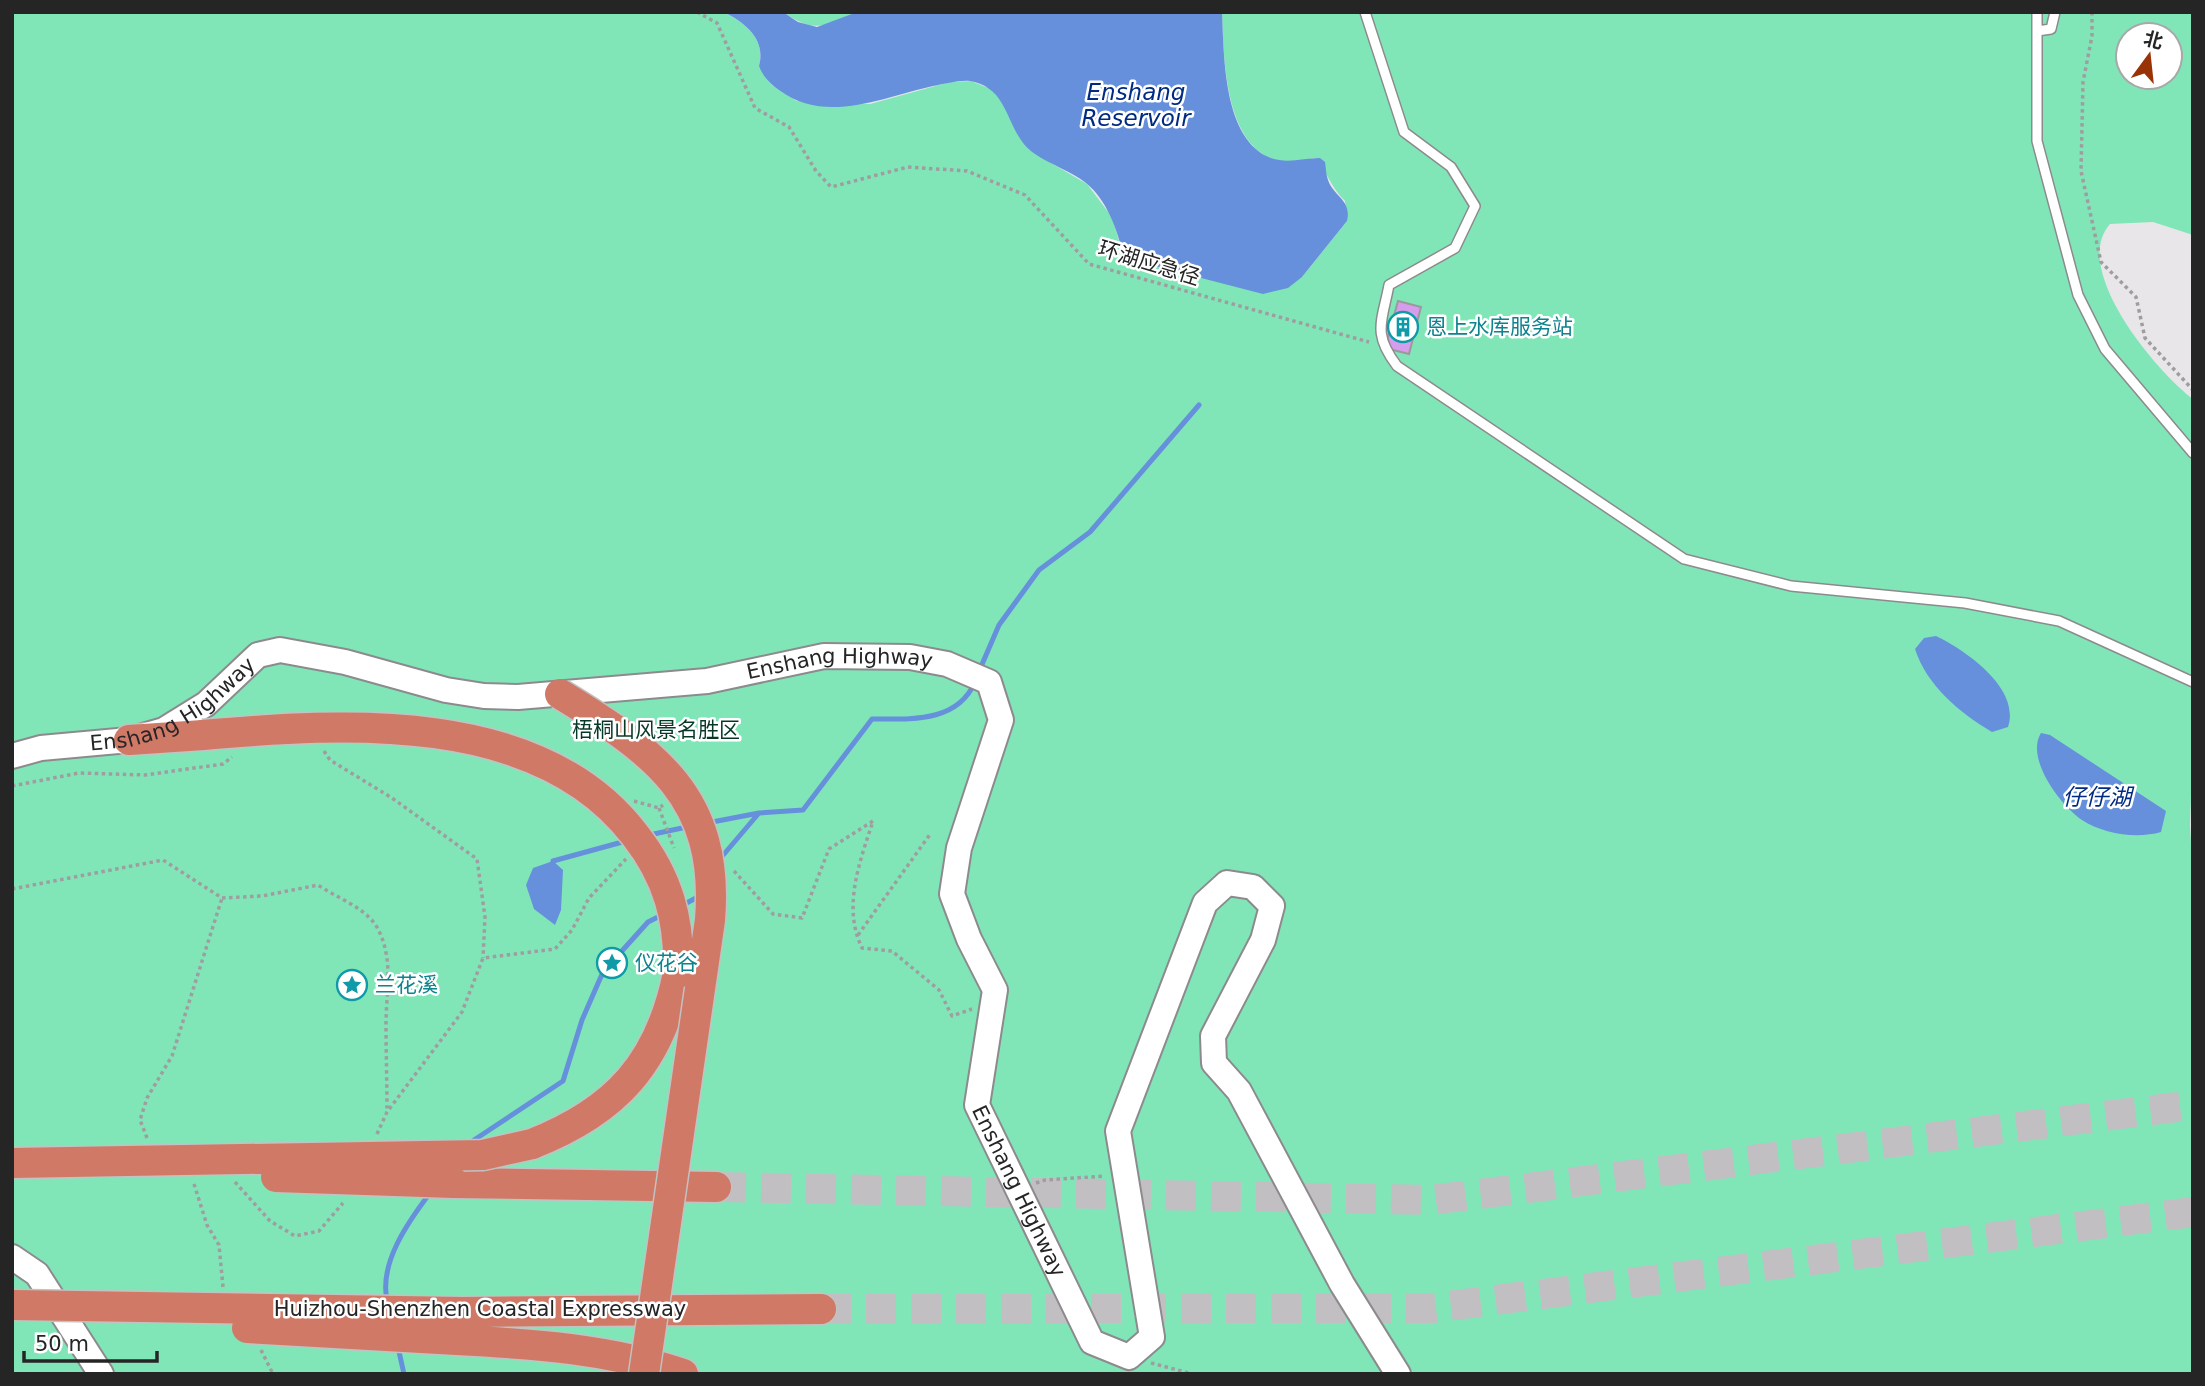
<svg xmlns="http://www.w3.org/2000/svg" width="2205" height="1386" viewBox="0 0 2205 1386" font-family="'DejaVu Sans','Noto Sans SC',sans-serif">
	<rect width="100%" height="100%" fill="#e9e6ea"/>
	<path fill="#80e6b8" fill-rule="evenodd" d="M12,12h712c23,12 42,28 35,54l13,19 25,16 73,3 80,-22 21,-1 20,8 60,74 36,21 25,33 12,41 178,19 45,-56 -2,-20c-14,-13 -17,-29 -31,-43 -88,25 -90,-88 -92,-146h971v223l-40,-13 -43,2c-40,45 46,147 83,175v339l-3,87 3,54v495h-2181zM2128,35h42v42h-42z
		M783,12h74c-34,13 -40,23 -74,0z"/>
	<path fill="#6690dc" d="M724,12h59l15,10 19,5 40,-15h365c2,44 1,128 49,146 17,6 32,0 49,0l5,4c1,6 1,13 3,18 6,17 24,20 19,41l-45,56 -14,11 -25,6 -139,-36c-6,-26 -16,-57 -38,-75 -15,-12 -35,-18 -51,-29 -30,-19 -23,-66 -65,-73 -12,-1 -25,3 -37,5 -50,11 -107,39 -154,4 -8,-6 -16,-13 -20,-24 7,-26 -12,-42 -35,-54z
		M1936,636c29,14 85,52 72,91l-16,5c-32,-19 -65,-46 -77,-83l9,-11z
		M2041,733l9,2 116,76 -5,21c-24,7 -58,2 -79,-12 -22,-15 -57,-62 -41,-87z
		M553,861l10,9 -2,40 -6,15 -21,-16 -8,-24 7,-17z"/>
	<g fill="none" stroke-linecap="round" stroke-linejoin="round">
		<path stroke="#6690dc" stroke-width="5" d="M980,669l19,-44 40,-55 51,-38 109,-127
			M707,823l52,-10
			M649,835l38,-8
			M719,860l40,-47 44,-3 69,-91c39,0 85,4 103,-37
			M553,861l73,-20
			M679,907l17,-9 3,-5
			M468,1144l95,-63 19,-61 21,-48 45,-50 16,-8
			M387,1300c-8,-37 21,-78 43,-107
			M398,1347l6,27"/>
	</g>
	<path fill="#d59deb" stroke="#9c999d" stroke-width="2" d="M1398,301l23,6 -12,47 -24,-6z"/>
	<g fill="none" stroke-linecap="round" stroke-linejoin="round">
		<path stroke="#c2bfc3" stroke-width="30" stroke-dasharray="30 15" stroke-linecap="butt" d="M716,1187l715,13 762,-95
			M821,1309l611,-1 761,-96"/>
		<g stroke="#8d8a8e" stroke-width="12">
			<path id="lane" d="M1365,12l39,120 47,35 24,39 -20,42 -66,37c-7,37 -17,48 8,81l287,193 107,27 174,17 94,18 134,61
				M2037,12v129l41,154 27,54 88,104
				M2037,31l14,-2 4,-17"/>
		</g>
		<g stroke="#8d8a8e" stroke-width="28">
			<g id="secondary">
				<path id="s1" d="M12,756l29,-8 88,-8 35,-10 42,-26 52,-49 22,-5 65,12 101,28 38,6 34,1 189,-16 117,-25 86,1 37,7 42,18 12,38 -42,128 -7,46 17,45 26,51 -18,115 115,237 37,15 23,-20 -34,-206 87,-228 22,-20 26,4 19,19 -9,34 -50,96 1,27 25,28 103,193 56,90"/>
				<path d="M12,1257l25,17 64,100"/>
			</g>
		</g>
		<g stroke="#c2c2c2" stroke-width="33">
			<path id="highway" d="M129,740l74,-5
				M532,1144c84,-33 128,-81 146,-171
				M454,1183l262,4
				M462,1312l359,-3
				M457,1340c77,4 153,9 226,34"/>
		</g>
		<path stroke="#9f9da0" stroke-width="3.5" stroke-dasharray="3.5 3.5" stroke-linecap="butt" d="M697,12l20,11 38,85 34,19 27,44 15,16 77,-20 59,4 58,24 64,69 280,78
			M2092,12v24l-9,46 -2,89 20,91 35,35 9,41 48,52
			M324,751l6,9 62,38 85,61 8,58 -2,41
			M12,786l67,-13 66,2 78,-11 9,-7
			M634,801l25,7 4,-3
			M659,808l15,40
			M734,871l39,43 29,4 27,-69 44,-28c-13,40 -31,86 -11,127l30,3 47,39 13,26 20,-7
			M12,889l151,-29 59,38 40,-2 56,-11c19,13 49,23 60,44 16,31 8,63 8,95 0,29 1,58 1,86
			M858,935l73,-102
			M377,1134l10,-22 75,-100 21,-54 72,-9 17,-19 17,-32 37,-39
			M147,1138l-7,-18 7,-22 25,-42 50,-158
			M235,1182l35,39 25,15 24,-5 24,-28
			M1036,1183l9,-3 60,-4
			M194,1184l13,41 12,20 4,42
			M261,1350l12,24
			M1151,1363l42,11"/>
		<use href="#lane" stroke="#fff" stroke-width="9"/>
		<use href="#secondary" stroke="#fff" stroke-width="24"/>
		<use href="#highway" stroke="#cf7966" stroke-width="30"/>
		<g stroke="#c2c2c2" stroke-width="33" stroke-linecap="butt">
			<path id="highway-bridge" d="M560,694c95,58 160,103 150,226l-66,454
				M203,735c140,-12 336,-26 432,100 33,42 45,85 43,138
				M12,1163l471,-8 49,-11
				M276,1177l178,6
				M12,1305l450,7
				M247,1328l210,12"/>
		</g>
		<use href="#highway-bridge" stroke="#cf7966" stroke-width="30"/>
	</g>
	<defs>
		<g id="building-ring" transform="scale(1.575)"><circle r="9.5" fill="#fff" stroke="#0f9aa8" stroke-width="1.5"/><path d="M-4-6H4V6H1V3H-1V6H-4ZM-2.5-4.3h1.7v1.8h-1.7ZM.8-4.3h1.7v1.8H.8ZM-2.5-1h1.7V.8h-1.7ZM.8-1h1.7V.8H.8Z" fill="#0f9aa8"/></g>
		<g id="sight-ring" transform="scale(1.575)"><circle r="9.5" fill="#fff" stroke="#0f9aa8" stroke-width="1.5"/><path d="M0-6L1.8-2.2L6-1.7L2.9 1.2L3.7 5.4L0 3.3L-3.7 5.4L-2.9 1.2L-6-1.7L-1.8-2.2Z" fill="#0f9aa8"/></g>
	</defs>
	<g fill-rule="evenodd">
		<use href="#building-ring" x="1403" y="327"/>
		<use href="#sight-ring" x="612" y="963"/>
		<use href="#sight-ring" x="352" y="985"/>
	</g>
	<g text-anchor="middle" stroke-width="5" stroke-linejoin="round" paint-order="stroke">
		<g font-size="21" fill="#262526" stroke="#fff">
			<text transform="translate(1149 263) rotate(17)" y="7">环湖应急径</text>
			<text dy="7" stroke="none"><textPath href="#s1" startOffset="866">Enshang Highway</textPath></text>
			<text dy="7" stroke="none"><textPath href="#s1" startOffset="173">Enshang Highway</textPath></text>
			<text dy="7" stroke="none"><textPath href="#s1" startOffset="1559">Enshang Highway</textPath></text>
			<text x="480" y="1316">Huizhou-Shenzhen Coastal Expressway</text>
		</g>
		<g font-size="21" fill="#0d838f" stroke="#fff" text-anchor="start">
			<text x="1426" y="334">恩上水库服务站</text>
			<text x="635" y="970">仪花谷</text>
			<text x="375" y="992">兰花溪</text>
		</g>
		<g font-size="21" fill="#063826" stroke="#fff">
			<text x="656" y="737">梧桐山风景名胜区</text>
		</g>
		<g font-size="23" font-style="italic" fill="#002b82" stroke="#fff">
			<text x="1136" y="100">Enshang<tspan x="1136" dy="26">Reservoir</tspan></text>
			<text x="2097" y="805">仔仔湖</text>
		</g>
	</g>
	<rect width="2205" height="1386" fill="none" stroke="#262526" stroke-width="28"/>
	<g transform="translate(2149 56) rotate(15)"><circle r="33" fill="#ffffff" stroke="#a8a8a8" stroke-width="2"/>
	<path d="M0-5L12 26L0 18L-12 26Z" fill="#993306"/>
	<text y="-10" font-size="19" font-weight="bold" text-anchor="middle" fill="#262526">北</text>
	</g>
	<path d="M24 1351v10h133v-10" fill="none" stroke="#262526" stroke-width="3.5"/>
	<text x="35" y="1351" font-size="21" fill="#262526" stroke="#ffffff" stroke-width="5" paint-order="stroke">50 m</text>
</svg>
